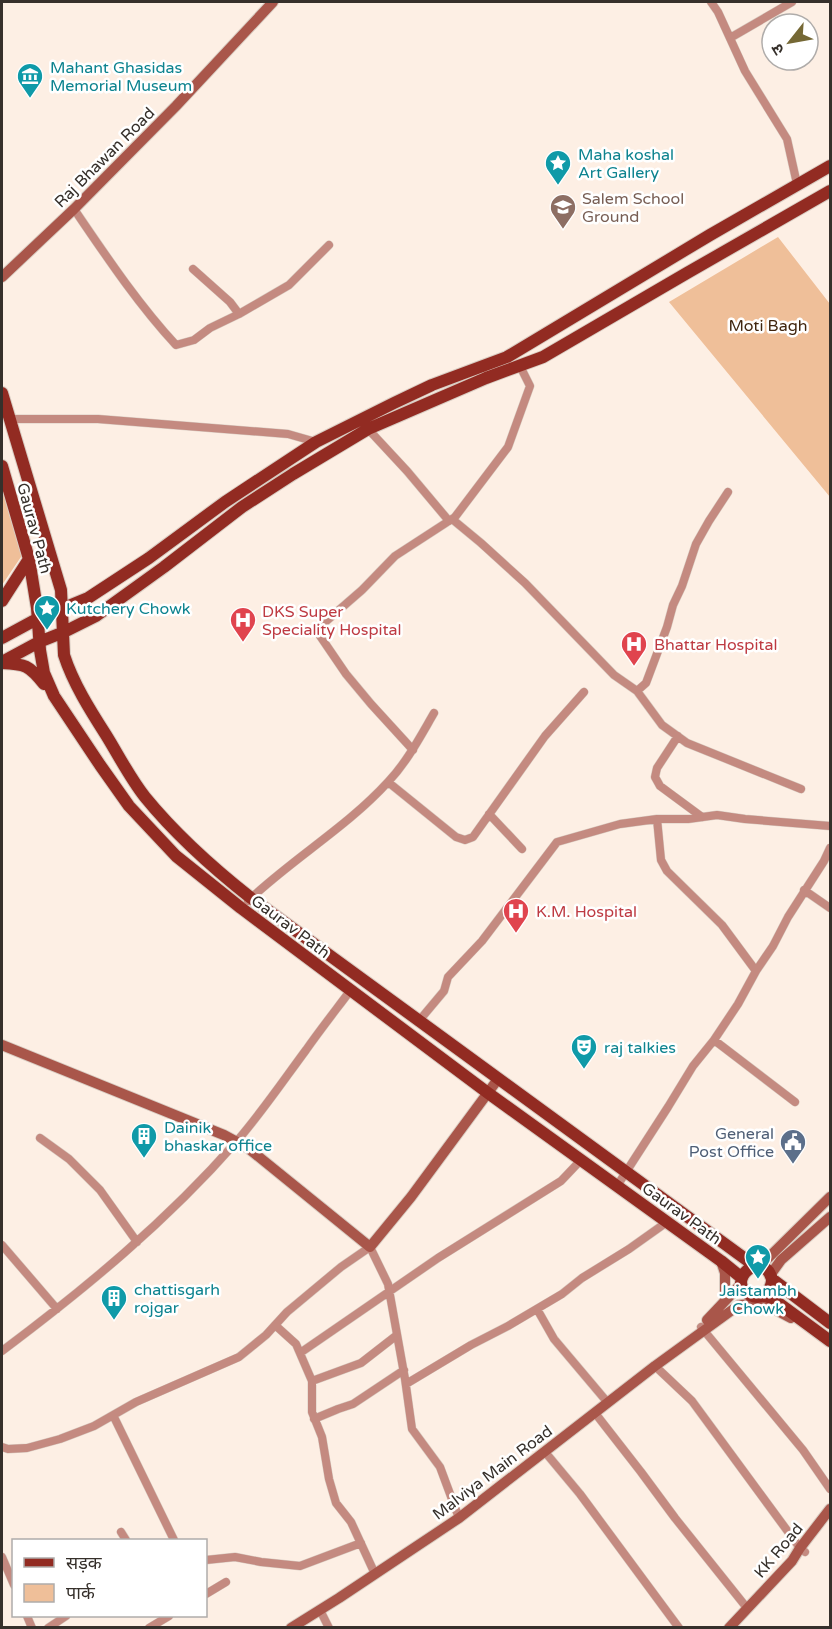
<svg xmlns="http://www.w3.org/2000/svg" width="832" height="1629" viewBox="0 0 832 1629" font-family="'Varela Round','Noto Sans Devanagari',sans-serif">
	<rect width="100%" height="100%" fill="#fdefe4"/>
	<path fill="#efbf99" d="M778,237l52,67v193l-161,-195z
		M2,486l21,68 -21,31z"/>
	<g fill="none" stroke-linecap="round" stroke-linejoin="round">
		<g stroke="#d9cdc3" stroke-width="9">
			<path id="street" d="M711,2l7,10 27,59 42,68 10,45
				M730,38l62,-36
				M74,209c32,47 64,95 102,136l18,-5 16,-12 29,-14 50,-29 40,-40
				M193,269l37,33 9,12
				M10,419h88l190,15 28,8
				M368,429l39,42 42,50
				M452,519l29,24 44,40 89,92 23,16 25,34 25,18 114,46
				M637,691l9,-8 21,-56 6,-22 9,-19 14,-42 13,-23 19,-29
				M678,736l-21,32 -2,9 5,9 42,31
				M413,750l-42,-46 -25,-30 -30,-44 46,-40 33,-34 60,-39 53,-70 22,-61 -10,-20
				M388,782l68,55 9,3 8,-3 72,-101 39,-44
				M489,814l33,35
				M657,819l4,41 6,11 55,54 34,46
				M804,890l26,18
				M248,901c44,-42 99,-74 140,-119 19,-20 32,-45 46,-69
				M418,1022l26,-31 4,-14 34,-36 75,-99 63,-18 37,-5h31l29,-4 28,4 85,7
				M714,1040l81,62
				M40,1138l29,21 31,31 37,52
				M617,1186l51,-79 25,-41 21,-26 24,-36 18,-33 17,-25 15,-29 36,-56 6,-13
				M2,1245l55,64
				M537,1309l17,30 54,64
				M275,1325l21,19 16,37v31l10,25 7,42 7,24 15,19 24,52
				M701,1327l102,123 27,39
				M2,1351c84,-63 165,-130 235,-210 25,-29 46,-60 69,-91 14,-20 29,-39 44,-59
				M300,1353l138,-95 123,-77 20,-21
				M655,1366l37,35 108,147 5,4
				M312,1381l49,-18 36,-28
				M406,1384l65,-39 37,-19 54,-32 20,-16 47,-29 38,-27
				M595,1413l46,59 34,46 72,90
				M113,1415l61,125
				M314,1419l24,-10 15,-5 51,-34
				M2,1447l6,2 19,-1 33,-9 34,-13 42,-24 103,-45 27,-22 21,-23 54,-45 29,-20 18,37 17,95 7,50 28,38 19,51
				M545,1452l35,42 99,134
				M121,1532l5,8
				M2,1557l12,28
				M206,1560l29,-3 26,5 39,4 61,-23
				M206,1594l20,-12
				M320,1610l9,18
				M27,1616l5,12
				M48,1628l18,-12
				M149,1628l20,-12"/>
		</g>
		<g stroke="#d9cdc3" stroke-width="12">
			<path id="secondary" d="M2,277l72,-68 102,-103 97,-104
				M2,1045l222,90 24,13 122,99 41,-50 87,-118
				M721,1261l4,12v28
				M760,1266l70,-69
				M771,1274l10,-14 49,-43
				M707,1320l35,-37
				M291,1628l48,-30 120,-80 196,-152 84,-61 24,-2 28,15
				M729,1628l63,-67 8,-13 30,-39"/>
		</g>
		<g stroke="#d9cdc3" stroke-width="14">
			<path id="primary" d="M2,393l59,197 3,65c9,28 26,55 42,80 13,21 24,43 39,62 31,38 68,71 106,101l504,368
				M2,466l27,93 8,49 3,42 4,23 10,23 46,69 29,41 47,50 65,52 247,185 233,168 21,17
				M2,601l27,-42
				M2,638l35,-19 51,-21 61,-40 76,-56 91,-60 78,-39 38,-18 75,-28 203,-122 120,-69
				M2,662l37,-20 25,-10 32,-16 68,-49 78,-60 51,-33 75,-45 118,-51 57,-21 144,-84 143,-82
				M2,663c23,1 27,2 42,21
				M772,1279c0,11 -10,22 -22,16 -26,-13 12,-48 22,-16l58,44
				M764,1295l9,4 57,42"/>
		</g>
		<use href="#street" stroke="#c48a80" stroke-width="8"/>
		<use href="#secondary" stroke="#a9564a" stroke-width="10"/>
		<use href="#primary" stroke="#922b22" stroke-width="12"/>
	</g>
	<defs>
		<g id="museum-pin" transform="scale(1.35)"><path d="M0 17L-7.5 6A9.5 9.5 0 1 1 7.5 6Z" fill="#0f9aa8" stroke="#fff"/><path d="M0-6L6-3V-2H-6V-3ZM-5-1h2V3h-2ZM-1-1h2V3h-2ZM3-1h2V3H3ZM-6 4H6V6H-6Z" fill="#fff"/></g>
		<g id="sight-pin" transform="scale(1.35)"><path d="M0 17L-7.5 6A9.5 9.5 0 1 1 7.5 6Z" fill="#0f9aa8" stroke="#fff"/><path d="M0-6L1.8-2.2L6-1.7L2.9 1.2L3.7 5.4L0 3.3L-3.7 5.4L-2.9 1.2L-6-1.7L-1.8-2.2Z" fill="#fff"/></g>
		<g id="school-pin" transform="scale(1.35)"><path d="M0 17L-7.5 6A9.5 9.5 0 1 1 7.5 6Z" fill="#8d6e63" stroke="#fff"/><path d="M0-5L7-2L0 1L-7-2ZM-4 1L0 2.5L4 1V4Q0 6-4 4Z" fill="#fff"/></g>
		<g id="hospital-pin" transform="scale(1.35)"><path d="M0 17L-7.5 6A9.5 9.5 0 1 1 7.5 6Z" fill="#e0444e" stroke="#fff"/><path d="M-5-5h3v3.5h4V-5h3V5h-3V1.5h-4V5h-3Z" fill="#fff"/></g>
		<g id="theatre-pin" transform="scale(1.35)"><path d="M0 17L-7.5 6A9.5 9.5 0 1 1 7.5 6Z" fill="#0f9aa8" stroke="#fff"/><path d="M-5-5.5Q0-4 5-5.5V0Q5 5 0 6Q-5 5-5 0ZM-3.3-2.5H-1v1.5H-3.3ZM1-2.5H3.3v1.5H1ZM-2.8 1Q0 5.5 2.8 1Z" fill="#fff"/></g>
		<g id="building-pin" transform="scale(1.35)"><path d="M0 17L-7.5 6A9.5 9.5 0 1 1 7.5 6Z" fill="#0f9aa8" stroke="#fff"/><path d="M-4-6H4V6H1V3H-1V6H-4ZM-2.5-4.3h1.7v1.8h-1.7ZM.8-4.3h1.7v1.8H.8ZM-2.5-1h1.7V.8h-1.7ZM.8-1h1.7V.8H.8Z" fill="#fff"/></g>
		<g id="civic-pin" transform="scale(1.35)"><path d="M0 17L-7.5 6A9.5 9.5 0 1 1 7.5 6Z" fill="#5c6f8a" stroke="#fff"/><path d="M-.6-6.5H3V-4.5H.6V-3L4-1V1h2V6H-6V1h2V-1L-.6-3ZM-1.2 2.5V6h2.4V2.5Z" fill="#fff"/></g>
	</defs>
	<g fill-rule="evenodd">
		<use href="#museum-pin" x="30" y="76"/>
		<use href="#sight-pin" x="558" y="163"/>
		<use href="#school-pin" x="563" y="207"/>
		<use href="#sight-pin" x="47" y="608"/>
		<use href="#hospital-pin" x="243" y="620"/>
		<use href="#hospital-pin" x="634" y="644"/>
		<use href="#hospital-pin" x="516" y="911"/>
		<use href="#theatre-pin" x="584" y="1047"/>
		<use href="#building-pin" x="144" y="1136"/>
		<use href="#civic-pin" x="793" y="1142"/>
		<use href="#sight-pin" x="758" y="1257"/>
		<use href="#building-pin" x="114" y="1298"/>
	</g>
	<g text-anchor="middle" stroke-width="5" stroke-linejoin="round" paint-order="stroke">
		<g font-size="16" fill="#0d838f" stroke="#fff" text-anchor="start">
			<text x="50" y="73">Mahant Ghasidas<tspan x="50" dy="18">Memorial Museum</tspan></text>
			<text x="578" y="160">Maha koshal<tspan x="578" dy="18">Art Gallery</tspan></text>
			<text x="66" y="614">Kutchery Chowk</text>
			<text x="604" y="1053">raj talkies</text>
			<text x="164" y="1133">Dainik<tspan x="164" dy="18">bhaskar office</tspan></text>
			<text x="134" y="1295">chattisgarh<tspan x="134" dy="18">rojgar</tspan></text>
			<text x="758" y="1296" text-anchor="middle">Jaistambh<tspan x="758" dy="18">Chowk</tspan></text>
		</g>
		<g font-size="16" fill="#36302b" stroke="#fff">
			<text transform="translate(104 157) rotate(-45)" y="6">Raj Bhawan Road</text>
			<text transform="translate(35 528) rotate(75)" y="6">Gaurav Path</text>
			<text transform="translate(291 926) rotate(37)" y="6">Gaurav Path</text>
			<text transform="translate(682 1213) rotate(36)" y="6">Gaurav Path</text>
			<text transform="translate(492 1472) rotate(-37)" y="6">Malviya Main Road</text>
			<text transform="translate(778 1550) rotate(-50)" y="6">KK Road</text>
		</g>
		<g font-size="16" fill="#785e54" stroke="#fff" text-anchor="start">
			<text x="582" y="204">Salem School<tspan x="582" dy="18">Ground</tspan></text>
		</g>
		<g font-size="16" fill="#40250e" stroke="#fff">
			<text x="768" y="331">Moti Bagh</text>
		</g>
		<g font-size="16" fill="#be3a42" stroke="#fff" text-anchor="start">
			<text x="262" y="617">DKS Super<tspan x="262" dy="18">Speciality Hospital</tspan></text>
			<text x="654" y="650">Bhattar Hospital</text>
			<text x="536" y="917">K.M. Hospital</text>
		</g>
		<g font-size="16" fill="#4e5e75" stroke="#fff" text-anchor="end">
			<text x="774" y="1139">General<tspan x="774" dy="18">Post Office</tspan></text>
		</g>
	</g>
	<rect width="832" height="1629" fill="none" stroke="#36302b" stroke-width="6"/>
	<rect x="12" y="1539" width="195" height="78" fill="#ffffff" stroke="#afacaa" stroke-width="1.5"/>
	<rect x="24" y="1558" width="30" height="9" fill="#922b22" stroke="#afacaa" stroke-width="1.5"/>
	<text x="66" y="1569" font-size="18" fill="#36302b">सड़क</text>
	<rect x="24" y="1584" width="30" height="18" fill="#efbf99" stroke="#afacaa" stroke-width="1.5"/>
	<text x="66" y="1599" font-size="18" fill="#36302b">पार्क</text>
	<g transform="translate(790 42) rotate(239)"><circle r="28" fill="#ffffff" stroke="#afacaa" stroke-width="1.5"/>
	<path d="M0-4.5L10 22L0 15L-10 22Z" fill="#756835"/>
	<text y="-9" font-size="16" font-weight="bold" text-anchor="middle" fill="#36302b">उ</text>
	</g>
</svg>
